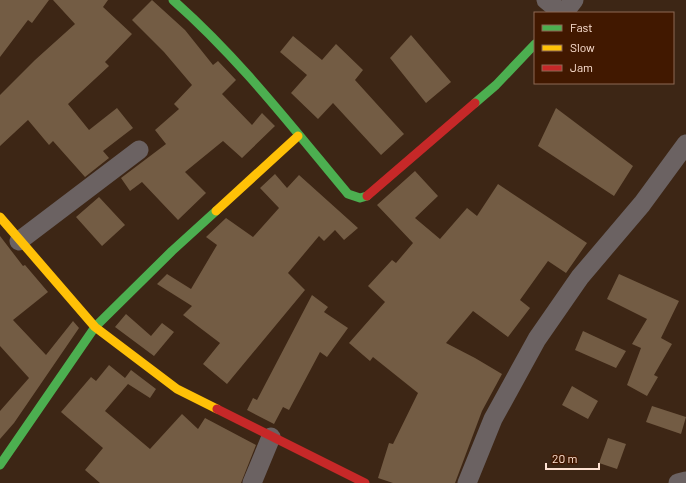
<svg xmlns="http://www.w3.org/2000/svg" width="686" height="483" viewBox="0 0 686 483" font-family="Barlow,sans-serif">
	<rect width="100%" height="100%" fill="#3d2615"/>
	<path fill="#735c44" d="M0,0h49l-17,23 -4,-3 -28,37z
		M53,0h55l-5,7 29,27 -27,28 4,4 -41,38 21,26 28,-22 16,20 -30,23 6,7 -24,19 -32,-36 -4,4 -21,-25 -28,26v-51l35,-35 40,-36z
		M152,0l33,30 28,35 5,-4 18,19 -14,14 30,31 10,-12 13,13 -33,32 -19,-17 -38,31 21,21 -28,27 -36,-38 -12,9 -9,-13 45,-34 -11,-14 24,-21 -5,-5 18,-19 -28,-33 -32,-32z
		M411,35l40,47 -25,21 -36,-45z
		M293,36l29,24 14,-16 27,26 -8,10 49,54 -23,21 -48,-52 -15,16 -27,-26 16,-18 -27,-23z
		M556,108l77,58 -19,30 -76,-50z
		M415,171l23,25 -23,22 25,21 27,-31 10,8 21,-32 89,59 -21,30 -18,-12 -28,39 10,8 -22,29 -35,-26 -27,32 29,15 27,16 -20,37 -27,72h-62l-15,-5 11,-35 4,1 25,-51 -45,-36 -3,4 -21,-18 36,-41 -17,-16 24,-26 4,3 17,-20 -36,-38z
		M275,174l12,14 12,-13 59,53 -14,12 -9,-10 -11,11 -5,-5 -31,37 17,17 -78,94 -24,-20 17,-21 -37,-28 9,-9 -35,-22 10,-10 24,15 26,-44 -11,-8 20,-19 27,19 26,-29 -19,-20z
		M99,197l26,28 -23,21 -26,-29z
		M0,236l23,30 2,-1 23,27 -35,28 33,35 27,-34 6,7 -65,95 -14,16v-28l29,-33 -29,-32z
		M619,274l60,27 -18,37 11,6 -18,31 4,2 -11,19 -20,-11 14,-37 -9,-4 15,-25 -40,-20z
		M312,295l16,12 -4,5 24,16 -21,29 -7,-5 -31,58 -6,-3 -9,17 -27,-14 6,-12 4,2z
		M126,314l25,22 11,-13 12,9 -20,24 -39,-29z
		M583,331l43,20 -10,17 -41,-18z
		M109,365l16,13 6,-8 25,19 -6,9 -22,-14 -23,27 45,38 32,-35 16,15 7,-11 51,27 -15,38h-141l-15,-13 18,-22 -42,-36 30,-35 5,4z
		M572,386l26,15 -10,18 -26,-14z
		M652,406l34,11 -5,17 -35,-12z
		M608,438l18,6 -9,25 -18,-6z"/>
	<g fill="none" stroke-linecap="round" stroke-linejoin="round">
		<path stroke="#6b6262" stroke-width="19" d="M546,0l16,13
			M564,13l10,-13
			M19,241l120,-91
			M252,483l19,-46
			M467,483l26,-64 44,-80 43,-62 62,-73 44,-60
			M678,483l8,-2"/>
		<path stroke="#4caf50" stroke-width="9" d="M173,0c66,58 119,127 175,194l12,4 7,-2
			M475,103l21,-18 39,-41
			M0,465l95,-138 77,-76 44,-40"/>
		<path stroke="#ffc107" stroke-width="9" d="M216,211l82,-75
			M0,217l95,110 82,62 40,20"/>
		<path stroke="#c62828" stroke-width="9" d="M367,196l108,-93
			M217,409l148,74"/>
	</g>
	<rect x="534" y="12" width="140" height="72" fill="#411800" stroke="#8d6954"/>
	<rect x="542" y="25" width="20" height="6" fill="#4caf50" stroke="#8d6954"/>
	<text x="570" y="32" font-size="12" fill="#fee2d3">Fast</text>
	<rect x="542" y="45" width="20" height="6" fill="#ffc107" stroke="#8d6954"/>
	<text x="570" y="52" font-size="12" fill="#fee2d3">Slow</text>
	<rect x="542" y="65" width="20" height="6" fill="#c62828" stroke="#8d6954"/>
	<text x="570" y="72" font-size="12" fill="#fee2d3">Jam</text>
	<path d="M546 463v6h53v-6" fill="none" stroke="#fee2d3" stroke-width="2"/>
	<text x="552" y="463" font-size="12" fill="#fee2d3" stroke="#411800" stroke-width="3" paint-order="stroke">20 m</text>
</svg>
